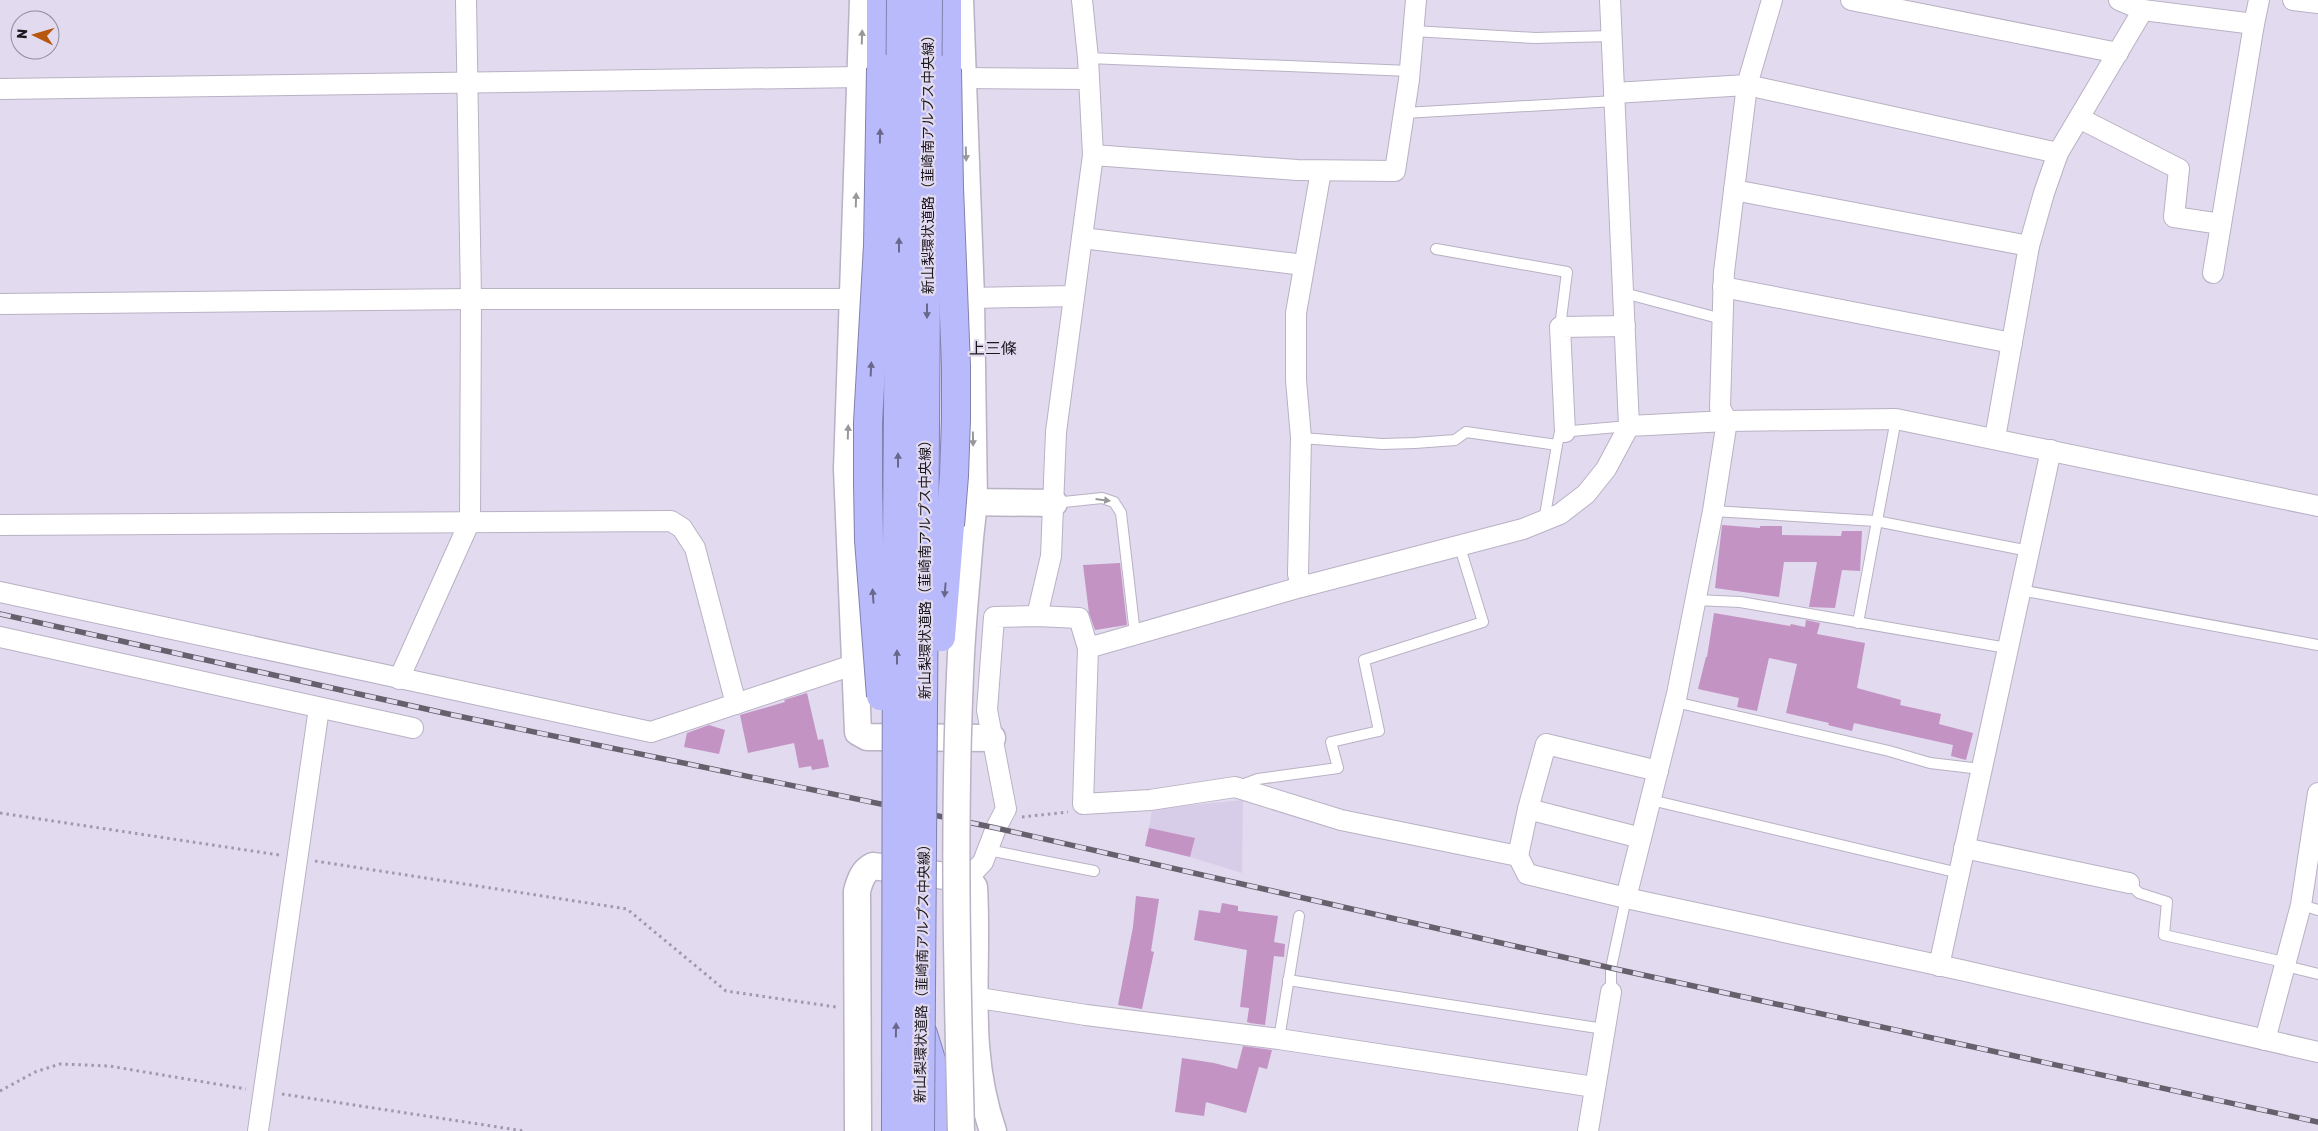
<svg xmlns="http://www.w3.org/2000/svg" width="2318" height="1131" font-family="Rubik,'Noto Sans JP',sans-serif">
	<style>
		.built { fill: #d8cde8 }
		.building { fill: #c393c4 }
		.lines { fill: none; stroke-linecap: round; stroke-linejoin: round }
		.service-casing { stroke: #b9b1c4; stroke-width: 12 }
		.minor-casing { stroke: #b9b1c4; stroke-width: 22 }
		.tertiary-casing { stroke: #b9b1c4; stroke-width: 29 }
		.motorway-casing { stroke: #8181ae; stroke-width: 30 }
		.path { stroke: #9f99a9; stroke-width: 3; stroke-dasharray: 2.5 4; stroke-linecap: butt }
		.service { stroke: #fff; stroke-width: 10 }
		.minor { stroke: #fff; stroke-width: 20 }
		.tertiary { stroke: #fff; stroke-width: 26 }
		.motorway { stroke: #b8bafb; stroke-width: 28 }
		.rail-casing { stroke: #65606c; stroke-width: 5.5 }
		.rail { stroke: #e2daee; stroke-width: 4; stroke-dasharray: 11; stroke-linecap: butt }
		.tertiary-bridge-casing { stroke: #b9b1c4; stroke-width: 29; stroke-linecap: butt }
		.motorway-bridge-casing { stroke: #8181ae; stroke-width: 30; stroke-linecap: butt }
		.tertiary-bridge { stroke: #fff; stroke-width: 26 }
		.motorway-bridge { stroke: #b8bafb; stroke-width: 28 }
		.oneway { fill: #98979a }
		.oneway2 { fill: #69688c }
		.labels { text-anchor: middle; stroke-width: 4.5; stroke-linejoin: round; paint-order: stroke }
		.street-label { font-size: 14px; fill: #1a171e; stroke: #e2daee }
		.quarter-label { font-size: 16px; fill: #1a171e; stroke: #e2daee }
	</style>
	<rect width="100%" height="100%" fill="#e2daee"/>
	<path class="built" d="M1243,800L1242,873L1190,857L1194,838L1149,828L1152,809Z"/>
	<g class="building">
		<path d="M1722,525L1760,528V526H1782V535L1841,536L1842,531H1862L1860,571L1842,570L1835,608L1809,607L1817,562H1784L1779,597L1715,588Z"/>
		<path d="M1120,563L1127,625L1095,630L1089,613L1083,565Z"/>
		<path d="M1714,613L1790,626L1791,624L1805,627L1806,620L1820,623L1817,634L1865,643L1857,688L1901,700L1900,705L1941,714L1939,724L1973,733L1966,760L1951,756L1953,745L1854,723L1852,731L1828,725L1829,723L1786,713L1797,664L1769,658L1757,711L1737,707L1739,698L1698,689L1706,657H1707Z"/>
		<path d="M807,693L818,740L823,739L829,767L812,770L811,766L799,768L794,743L748,753L740,715L785,702L784,700Z"/>
		<path d="M709,725L725,730L719,754L684,747L687,733Z"/>
		<path d="M1149,828L1195,838L1190,857L1145,846Z"/>
		<path d="M1136,896L1159,899L1151,951L1154,952L1142,1009L1118,1005L1133,927Z"/>
		<path d="M1222,903L1238,906V911L1278,916L1274,942L1285,944L1284,957L1274,956L1265,1025L1250,1023L1247,1022L1249,1008L1240,1007L1247,950L1194,940L1199,910L1220,913Z"/>
		<path d="M1243,1046L1272,1050L1267,1069L1259,1067L1246,1113L1206,1102L1204,1116L1175,1112L1182,1058L1214,1063L1237,1069Z"/>
	</g>
	<g class="lines">
		<g class="service-casing">
			<g id="service">
				<path d="M1413,31L1535,38L1612,36"/>
				<path d="M1088,58L1410,71"/>
				<path d="M1404,113L1615,101"/>
				<path d="M1436,249L1567,272L1560,327"/>
				<path d="M1624,293L1722,319"/>
				<path d="M1301,438L1382,444L1415,443L1455,440L1466,432L1557,445L1560,432L1629,426"/>
				<path d="M1054,503L1102,498L1114,502L1121,513L1135,634"/>
				<path d="M1713,511L1876,521L2029,551"/>
				<path d="M1544,521L1557,445"/>
				<path d="M2020,590L2318,645"/>
				<path d="M1696,600L1740,602L2007,648"/>
				<path d="M1858,623L1896,419"/>
				<path d="M1675,702L1889,751L1930,763L1981,769"/>
				<path d="M1239,786L1258,779L1338,768L1331,742L1379,731L1364,660L1483,622L1459,544"/>
				<path d="M1651,800L1959,873"/>
				<path d="M988,850L1094,871"/>
				<path d="M2129,883L2139,893L2167,902L2164,935L2275,960L2286,966L2318,974"/>
				<path d="M2301,905L2318,910"/>
				<path d="M1288,980L1604,1029"/>
				<path d="M1611,992V968L1626,898"/>
				<path d="M1279,1039L1299,916"/>
			</g>
		</g>
		<g class="minor-casing">
			<g id="minor">
				<path d="M1851,0L2118,53"/>
				<path d="M2119,0L2143,10L2254,24L2213,273"/>
				<path d="M2293,0L2318,3"/>
				<path d="M2254,24L2259,0"/>
				<path d="M963,78L1089,79"/>
				<path d="M0,89L861,77"/>
				<path d="M1614,93L1747,85L2058,153"/>
				<path d="M2079,118L2179,169L2174,217L2221,224"/>
				<path d="M1093,155L1297,170L1395,171L1409,80L1416,0"/>
				<path d="M1734,190L2029,246"/>
				<path d="M1082,238L1304,265"/>
				<path d="M1723,287L2012,343"/>
				<path d="M971,298L1074,296"/>
				<path d="M0,304L471,299H853"/>
				<path d="M1629,426L1727,421L1896,419L2318,506"/>
				<path d="M1565,432L1560,327L1625,326"/>
				<path d="M1995,438L2029,246L2044,193L2058,153L2143,10"/>
				<path d="M0,525L671,521L682,528L695,548L736,704"/>
				<path d="M1301,587L1298,574L1301,438L1296,380V313L1321,171"/>
				<path d="M0,592L651,732L853,665"/>
				<path d="M1037,616L1051,556L1056,432L1093,155L1088,58L1082,0"/>
				<path d="M0,637L413,728"/>
				<path d="M1088,648L1083,804L1150,800L1235,787L1341,820L1518,856L1527,874L1626,898L1961,970L2318,1052"/>
				<path d="M399,679L470,521L471,299L466,0"/>
				<path d="M1528,809L1641,838"/>
				<path d="M1964,848L2129,883"/>
				<path d="M1518,856L1528,809L1546,744L1658,771"/>
				<path d="M967,879L983,862L996,828L1006,809L987,710L994,617L1037,616L1079,618L1088,648L1301,587L1523,529L1560,514L1586,494L1606,469L1629,426L1610,0"/>
				<path d="M1626,898L1677,694L1713,511L1727,421L1720,408L1724,272L1747,85L1772,0"/>
				<path d="M1939,966L2051,450"/>
				<path d="M973,997L1086,1015L1279,1039L1594,1087"/>
				<path d="M2265,1040L2301,905L2318,793"/>
				<path d="M258,1131L319,708"/>
				<path d="M1588,1131L1611,992"/>
			</g>
		</g>
		<g class="tertiary-casing">
			<g id="tertiary">
				<path d="M863,0L847,469L858,732L867,737L992,738"/>
				<path d="M960,0L971,298L974,502L970,538"/>
				<path d="M958,502L1054,503"/>
				<path d="M858,1131L857,891C860,880 863,871 873,866L967,879L974,887C979,972 964,1047 993,1131"/>
			</g>
		</g>
		<g class="motorway-casing">
			<g id="motorway">
				<path d="M881,0V68"/>
				<path d="M947,0V69"/>
				<path d="M923,1034L936,1076L939,1131"/>
			</g>
		</g>
		<g class="path">
			<path d="M0,813L279,855"/>
			<path d="M1022,817L1068,812"/>
			<path d="M315,861L627,909L726,991L836,1007"/>
			<path d="M0,1091L35,1072L60,1064L109,1066L246,1089"/>
			<path d="M282,1094L524,1131"/>
		</g>
		<use href="#service" class="service"/>
		<use href="#minor" class="minor"/>
		<use href="#tertiary" class="tertiary"/>
		<use href="#motorway" class="motorway"/>
		<g class="rail-casing">
			<path id="rail" d="M0,614L453,715L996,828L1611,968L2318,1122"/>
		</g>
		<use href="#rail" class="rail"/>
		<g class="tertiary-bridge-casing">
			<path id="tertiary-bridge" d="M961,1131C957,973 953,813 961,654C963,616 967,577 970,538"/>
		</g>
		<g class="motorway-bridge-casing">
			<g id="motorway-bridge">
				<path d="M941,637L954,476L956,419V366L949,187L947,69"/>
				<path d="M881,696L869,540L868,484V422L878,245L881,68"/>
				<path d="M896,1131L897,553L901,0"/>
				<path d="M920,1131L928,0"/>
			</g>
		</g>
		<use href="#tertiary-bridge" class="tertiary-bridge"/>
		<use href="#motorway-bridge" class="motorway-bridge"/>
	</g>
	<defs><path id="oneway-solid" d="M-6-.8H1V-3.2L6.5 0L1 3.2V.8H-6Z" transform="scale(1.25)"/></defs>
	<g class="oneway">
		<use href="#oneway-solid" transform="translate(862 37) rotate(-88)"/>
		<use href="#oneway-solid" transform="translate(966 154) rotate(88)"/>
		<use href="#oneway-solid" transform="translate(856 200) rotate(-88)"/>
		<use href="#oneway-solid" transform="translate(848 432) rotate(-88)"/>
		<use href="#oneway-solid" transform="translate(973 439) rotate(89)"/>
		<use href="#oneway-solid" transform="translate(1103 500) rotate(7)"/>
	</g>
	<g class="oneway2">
		<use href="#oneway-solid" transform="translate(880 136) rotate(-89)"/>
		<use href="#oneway-solid" transform="translate(899 245) rotate(-90)"/>
		<use href="#oneway-solid" transform="translate(927 311) rotate(90)"/>
		<use href="#oneway-solid" transform="translate(871 369) rotate(-87)"/>
		<use href="#oneway-solid" transform="translate(898 460) rotate(-90)"/>
		<use href="#oneway-solid" transform="translate(945 590) rotate(95)"/>
		<use href="#oneway-solid" transform="translate(873 596) rotate(-94)"/>
		<use href="#oneway-solid" transform="translate(897 657) rotate(-90)"/>
		<use href="#oneway-solid" transform="translate(896 1030) rotate(-89)"/>
	</g>
	<g class="labels">
		<g class="street-label">
			<text transform="translate(928 161) rotate(-90)" y="5">新山梨環状道路（韮崎南アルプス中央線）</text>
			<text transform="translate(925 566) rotate(-90)" y="5">新山梨環状道路（韮崎南アルプス中央線）</text>
			<text transform="translate(922 970) rotate(-89)" y="5">新山梨環状道路（韮崎南アルプス中央線）</text>
		</g>
		<g class="quarter-label">
			<text x="993" y="354">上三條</text>
		</g>
	</g>
	<g transform="translate(35 35) rotate(275)"><circle r="24" fill="#e2daee" stroke="#928c9b"/>
	<path d="M0-4L9 19L0 12L-9 19Z" fill="#b6570d"/>
	<text y="-8" font-size="14" font-weight="bold" text-anchor="middle" fill="#1a171e">N</text>
	</g>
</svg>
